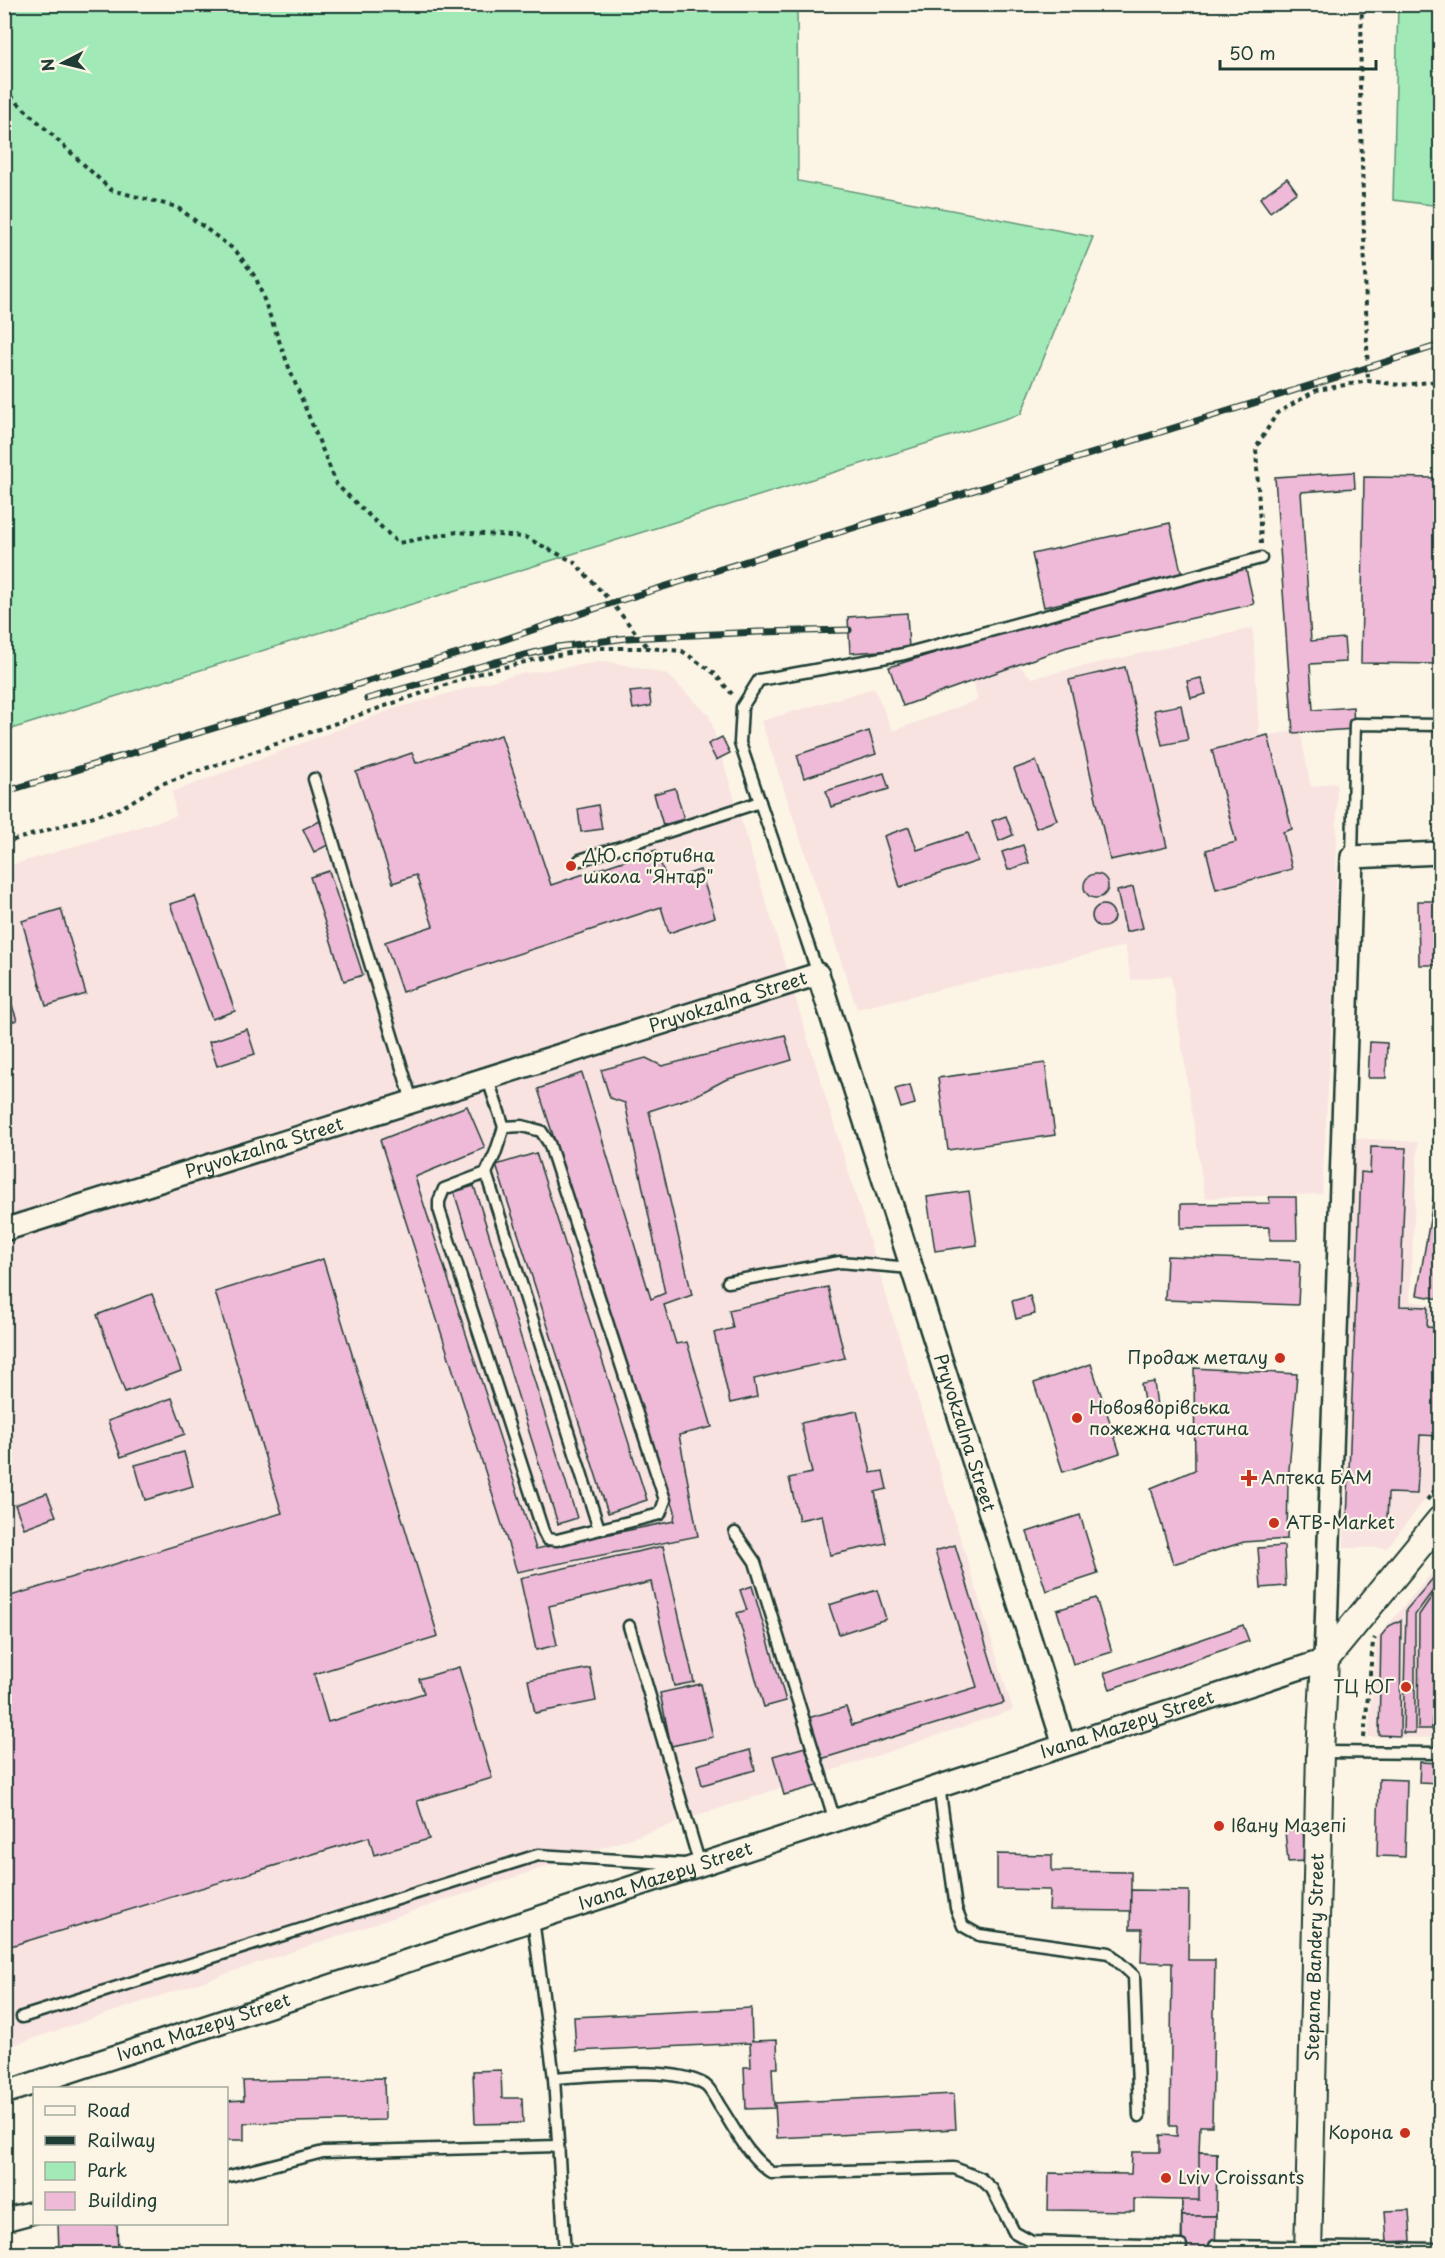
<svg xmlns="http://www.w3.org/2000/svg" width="1445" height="2258" font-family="'Playpen Sans',sans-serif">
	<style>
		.built { fill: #f8e3e1 }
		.green { fill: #a1e9b7; stroke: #609376; stroke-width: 1.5 }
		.building { fill: #eebad7; stroke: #1f3d34; stroke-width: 1.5 }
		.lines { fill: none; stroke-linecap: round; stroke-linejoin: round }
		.service-casing { stroke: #1f3d34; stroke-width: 15 }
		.minor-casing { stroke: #1f3d34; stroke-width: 26 }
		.tertiary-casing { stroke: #1f3d34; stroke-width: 30 }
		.path { stroke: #1f3d34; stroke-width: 4; stroke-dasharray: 4.5 4.5; stroke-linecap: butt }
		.service { stroke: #fcf5e5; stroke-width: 10 }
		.minor { stroke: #fcf5e5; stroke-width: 21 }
		.tertiary { stroke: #fcf5e5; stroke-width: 26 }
		.rail-casing { stroke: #1f3d34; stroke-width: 7 }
		.rail { stroke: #fcf5e5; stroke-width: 4.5; stroke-dasharray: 14; stroke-linecap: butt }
		.poi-dot { fill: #c8321e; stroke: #fcf5e5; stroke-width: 2 }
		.labels { text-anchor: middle; stroke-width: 4.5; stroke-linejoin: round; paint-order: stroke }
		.poi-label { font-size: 18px; fill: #1f3d34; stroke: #fcf5e5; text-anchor: start }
		.street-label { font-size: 18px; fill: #1f3d34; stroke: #fcf5e5 }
	</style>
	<rect width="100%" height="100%" fill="#fcf5e5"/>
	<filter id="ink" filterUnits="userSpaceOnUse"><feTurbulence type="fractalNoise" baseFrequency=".0167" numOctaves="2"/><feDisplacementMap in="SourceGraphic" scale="12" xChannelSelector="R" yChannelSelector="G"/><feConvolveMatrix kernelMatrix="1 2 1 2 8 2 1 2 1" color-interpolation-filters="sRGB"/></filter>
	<g filter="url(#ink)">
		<g class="built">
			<path d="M1253,628L1259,733L1268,735L1300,730L1311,787L1337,782L1336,945L1322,1194L1205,1198L1171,975L1131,980L1125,946L857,1009L761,721L874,688L893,731L977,700L973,677L1017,664L1032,678Z"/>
			<path d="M606,661L667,674L709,715L1013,1710L5,2048V867L176,816L172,792L393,709L513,675Z"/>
			<path d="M1355,1138L1418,1142L1410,1301L1440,1306V1481L1387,1548H1344Z"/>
			<path d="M1440,1563V1738L1368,1737L1377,1638Z"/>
		</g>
		<g class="green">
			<path d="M5,4L797,5L798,181L1093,237L1021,414L5,731Z"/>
			<path d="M1398,5H1440V206L1393,200Z"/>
		</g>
		<g class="building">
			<path d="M1287,178L1297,192L1270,212L1260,198Z"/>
			<path d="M1354,472L1355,488L1301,492L1311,641L1344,638L1346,662L1310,664L1313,710L1353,707L1354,729L1293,733L1275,477Z"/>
			<path d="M1364,477L1440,478V664L1361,663Z"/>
			<path d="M1170,523L1182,576L1044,607L1032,554Z"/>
			<path d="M1245,565L1254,604L1067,647L903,706L889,667L1054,616Z"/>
			<path d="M907,613L909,649L850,653L848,617Z"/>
			<path d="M1125,667L1167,847L1110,860L1069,680Z"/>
			<path d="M1201,678L1206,694L1191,698L1187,681Z"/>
			<path d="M649,690L651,706L633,709L630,692Z"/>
			<path d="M1181,705L1188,740L1162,745L1154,710Z"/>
			<path d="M869,731L876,754L804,778L797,755Z"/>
			<path d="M501,735L551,885L656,850L667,881L700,870L715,917L669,933L661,907L402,992L385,942L433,926L416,875L393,883L356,772L412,753L416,763Z"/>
			<path d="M1268,735L1292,829L1283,832L1292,869L1216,889L1206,850L1236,842L1212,750Z"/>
			<path d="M722,737L730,753L716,760L708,744Z"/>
			<path d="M1036,761L1057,820L1036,828L1014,769Z"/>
			<path d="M884,773L889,789L831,807L826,791Z"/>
			<path d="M675,788L684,819L663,825L654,794Z"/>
			<path d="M598,805L602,829L581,832L578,809Z"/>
			<path d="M1006,816L1013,835L999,841L992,821Z"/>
			<path d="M320,821L332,843L314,852L303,829Z"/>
			<path d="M909,827L917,850L968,833L978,861L900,887L884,836Z"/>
			<path d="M1023,845L1029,863L1008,870L1002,852Z"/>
			<path d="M329,871L363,975L344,981L310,877Z"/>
			<circle cx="1096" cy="886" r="12"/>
			<path d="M1133,887L1143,928L1126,932L1117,891Z"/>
			<path d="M195,896L235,1011L212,1019L170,904Z"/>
			<path d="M1418,901H1440V965H1419Z"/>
			<circle cx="1103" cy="916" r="11"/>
			<path d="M61,909L86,994L46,1006L22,921Z"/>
			<path d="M4,982L17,1020L4,1024Z"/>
			<path d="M247,1029L255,1054L217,1066L209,1042Z"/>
			<path d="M785,1035L792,1060L725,1080L695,1096L649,1111L692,1295L664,1305L676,1344L687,1342L712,1427L679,1435L698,1536L517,1572L380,1140L467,1106L485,1148L415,1177L536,1549L674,1521L675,1511L538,1089L582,1073L651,1299L665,1293L625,1103L610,1098L601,1070L646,1058L662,1066Z"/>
			<path d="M1370,1042L1387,1043L1386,1078H1368Z"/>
			<path d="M1045,1063L1055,1135L948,1150L938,1078Z"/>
			<path d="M910,1085L915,1104L901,1108L895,1089Z"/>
			<path d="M1371,1147L1406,1148L1400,1306L1428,1307L1427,1327L1440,1328V1436L1420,1435L1417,1494L1388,1493L1387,1522L1347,1521L1361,1172L1370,1173Z"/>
			<path d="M536,1153L647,1500L608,1513L496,1165Z"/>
			<path d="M1440,1161V1299L1417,1295Z"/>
			<path d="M474,1186L577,1518L558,1524L454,1192Z"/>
			<path d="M969,1191L977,1245L935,1251L927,1197Z"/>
			<path d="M1269,1197H1296L1297,1240H1270V1227L1181,1228V1204L1270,1203Z"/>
			<path d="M1167,1256L1300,1261L1298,1305L1165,1300Z"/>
			<path d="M323,1259L438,1636L314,1674L328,1722L424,1693L419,1679L459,1667L492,1778L417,1801L429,1839L374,1855L369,1837L4,1948V1598L282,1513L215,1292Z"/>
			<path d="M828,1287L845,1358L754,1379L757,1397L730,1403L714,1333L733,1328L729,1310Z"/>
			<path d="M152,1294L181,1371L125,1392L97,1315Z"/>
			<path d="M1030,1296L1035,1314L1016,1319L1012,1301Z"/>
			<path d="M1091,1364L1120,1453L1063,1472L1034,1383Z"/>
			<path d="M1194,1368L1297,1374L1288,1482L1287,1539L1244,1542L1173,1564L1151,1488L1195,1470Z"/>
			<path d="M1154,1382L1157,1406L1145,1407L1141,1384Z"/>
			<path d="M172,1398L185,1434L121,1457L108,1421Z"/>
			<path d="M857,1411L871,1473L883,1471L887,1489L875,1492L886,1543L830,1555L822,1515L799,1520L789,1478L812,1473L801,1423Z"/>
			<path d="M184,1452L193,1486L145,1500L135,1465Z"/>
			<path d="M47,1493L56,1516L24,1528L15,1505Z"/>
			<path d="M1080,1515L1098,1574L1046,1591L1027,1532Z"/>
			<path d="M955,1545L1004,1703L821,1759L808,1718L846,1707L852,1725L977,1687L935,1551Z"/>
			<path d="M663,1546L694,1682L674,1686L651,1582L549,1606L557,1645L536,1650L520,1578Z"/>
			<path d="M1284,1546L1286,1586L1261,1588L1258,1548Z"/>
			<path d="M1440,1570V1581L1415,1615V1733H1403L1406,1610Z"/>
			<path d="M1440,1584V1607L1436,1612L1435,1719H1432V1729H1418L1419,1615Z"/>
			<path d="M752,1586L786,1701L764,1707L737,1613L747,1610L740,1590Z"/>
			<path d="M877,1590L886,1619L839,1634L829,1605Z"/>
			<path d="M1096,1598L1112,1652L1073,1664L1057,1610Z"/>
			<path d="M1401,1620L1400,1736L1379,1735L1381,1636L1389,1626Z"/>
			<path d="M1243,1625L1249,1641L1110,1689L1104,1673Z"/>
			<path d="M590,1668L596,1701L535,1713L528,1680Z"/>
			<path d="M701,1684L713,1737L671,1746L660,1693Z"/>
			<path d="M809,1746L820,1785L784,1795L773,1756Z"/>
			<path d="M750,1750L755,1770L702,1785L697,1765Z"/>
			<path d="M1420,1762L1440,1763V1784L1419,1783Z"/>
			<path d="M1379,1779L1407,1780L1405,1857L1377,1856Z"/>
			<path d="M1303,1829L1305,1861L1288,1862L1285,1831Z"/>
			<path d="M997,1854L1052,1855V1871L1131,1872V1911L1049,1910L1050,1890L997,1889Z"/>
			<path d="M1131,1890L1189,1891L1188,1960H1215L1212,2126H1200L1199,2152L1217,2153L1215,2254H1181L1182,2200L1134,2199V2211L1048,2210L1049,2173L1131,2174L1132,2152H1160V2135L1177,2136V2126H1170L1172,1963L1141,1962L1142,1929H1130Z"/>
			<path d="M751,2008L752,2041L777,2040L778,2068H772L774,2108L746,2109L744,2067H751L750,2043L576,2051L574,2017Z"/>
			<path d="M501,2070L502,2098H522L523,2123L475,2124L473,2071Z"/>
			<path d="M384,2078L385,2120L244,2123V2140H226V2101L244,2100L243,2081Z"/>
			<path d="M954,2094L956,2129L777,2138L775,2103Z"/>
			<path d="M1199,2152L1217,2153L1216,2216H1182V2200H1199Z"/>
			<path d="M1409,2210L1411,2241L1387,2242L1385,2211Z"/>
			<path d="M1182,2216H1216L1215,2254H1182Z"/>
			<path d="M58,2224H117L118,2250L59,2252Z"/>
		</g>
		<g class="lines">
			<g class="service-casing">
				<g id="service">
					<path d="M314,779L412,1101"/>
					<path d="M1352,857L1355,724L1440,725"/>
					<path d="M580,860L760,802"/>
					<path d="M818,974L740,743L742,707L759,680L904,654L1261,558"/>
					<path d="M487,1077L504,1127"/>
					<path d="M522,1126L541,1131L549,1143L665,1500L660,1514L557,1540L547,1539L543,1531L439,1209V1201L444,1189L486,1173L495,1154L504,1127Z"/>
					<path d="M486,1173L599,1529"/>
					<path d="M728,1282L840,1262L911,1268"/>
					<path d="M735,1533L755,1562L835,1821"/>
					<path d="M1321,1752L1440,1753"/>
					<path d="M939,1786L956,1908L963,1926L979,1935L1109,1953L1134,1976L1139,2116"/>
					<path d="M533,1919L554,2078L565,2254"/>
					<path d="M22,2017L538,1855L700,1865L629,1626"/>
					<path d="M554,2078C594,2076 672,2065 705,2085C712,2090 716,2101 721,2108C736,2131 748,2157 772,2173L954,2168L980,2178L992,2189L1014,2232L1032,2242L1181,2246"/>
					<path d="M226,2177L323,2152L558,2146"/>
					<path d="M1215,2246L1440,2249"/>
				</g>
			</g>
			<g class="minor-casing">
				<g id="minor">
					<path id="s1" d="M4,1230L818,974L1064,1745"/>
					<path id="s2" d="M4,2093L1325,1660L1352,857L1440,853"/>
					<path d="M4,2220L34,2212"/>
				</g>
			</g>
			<g class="tertiary-casing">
				<g id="tertiary">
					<path id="s3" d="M1308,2254L1320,1752L1325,1660L1440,1520"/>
				</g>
			</g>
			<g class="path">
				<path d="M1362,4L1360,88L1368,381"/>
				<path d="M4,90L111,190L177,207L236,251L256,278L291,373L337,485L398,543L457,532L525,537L574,562L612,603L648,648"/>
				<path d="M1261,544L1256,448L1277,413L1317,390L1368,381L1401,385L1440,381"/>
				<path d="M4,843L121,808L161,784L477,674L537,659L595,648H648L682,651L714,673L732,694"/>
				<path d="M1427,1500L1440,1484"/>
				<path d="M1364,1738L1373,1642L1375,1638"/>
			</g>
			<use href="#service" class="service"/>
			<use href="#minor" class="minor"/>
			<use href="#tertiary" class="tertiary"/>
			<g class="rail-casing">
				<g id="rail">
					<path d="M367,699L492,663L558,647L627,638L759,632L849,630"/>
					<path d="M4,792L500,641L612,603L1440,345"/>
				</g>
			</g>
			<use href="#rail" class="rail"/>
		</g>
	</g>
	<g class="poi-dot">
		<circle cx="571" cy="866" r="6"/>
		<circle cx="1280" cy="1358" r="6"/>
		<circle cx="1077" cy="1418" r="6"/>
		<path d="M1246 1469h6v6h6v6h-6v6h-6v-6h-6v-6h6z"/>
		<circle cx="1274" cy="1523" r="6"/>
		<circle cx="1406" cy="1687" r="6"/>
		<circle cx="1219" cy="1826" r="6"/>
		<circle cx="1405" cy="2133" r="6"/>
		<circle cx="1166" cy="2178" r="6"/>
	</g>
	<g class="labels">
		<g class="poi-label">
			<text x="583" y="862">ДЮ спортивна<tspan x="583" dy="21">школа "Янтар"</tspan></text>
			<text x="1268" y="1364" text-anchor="end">Продаж металу</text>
			<text x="1089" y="1414">Новояворівська<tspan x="1089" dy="21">пожежна частина</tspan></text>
			<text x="1261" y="1484">Аптека БАМ</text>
			<text x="1286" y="1529">ATB-Market</text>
			<text x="1394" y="1693" text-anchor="end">ТЦ ЮГ</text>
			<text x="1231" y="1832">Івану Мазепі</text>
			<text x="1393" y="2139" text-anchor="end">Корона</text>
			<text x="1178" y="2184">Lviv Croissants</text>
		</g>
		<g class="street-label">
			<text dy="6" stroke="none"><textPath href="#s1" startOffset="759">Pryvokzalna Street</textPath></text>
			<text dy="6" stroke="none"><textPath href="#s1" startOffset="273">Pryvokzalna Street</textPath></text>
			<text dy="6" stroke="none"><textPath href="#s1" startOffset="1335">Pryvokzalna Street</textPath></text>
			<text dy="6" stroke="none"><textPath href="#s2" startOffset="1182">Ivana Mazepy Street</textPath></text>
			<text dy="6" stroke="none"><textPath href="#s2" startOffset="696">Ivana Mazepy Street</textPath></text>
			<text dy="6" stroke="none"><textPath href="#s3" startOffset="297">Stepana Bandery Street</textPath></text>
			<text dy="6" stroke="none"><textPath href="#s2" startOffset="210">Ivana Mazepy Street</textPath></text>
		</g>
	</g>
	<rect width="1445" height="2258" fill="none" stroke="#fcf5e5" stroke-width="24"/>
	<rect x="12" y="12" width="1421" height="2234" fill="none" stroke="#1f3d34" stroke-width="2" filter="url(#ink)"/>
	<rect x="33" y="2087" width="195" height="138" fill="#fcf5e5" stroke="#a4ab9e" stroke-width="1.5"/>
	<rect x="45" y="2106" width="30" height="9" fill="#fcf5e5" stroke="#a4ab9e" stroke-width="1.5"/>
	<text x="87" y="2117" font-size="18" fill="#1f3d34">Road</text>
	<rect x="45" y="2136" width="30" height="9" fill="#1f3d34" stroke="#a4ab9e" stroke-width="1.5"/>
	<text x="87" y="2147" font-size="18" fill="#1f3d34">Railway</text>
	<rect x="45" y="2162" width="30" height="18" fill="#a1e9b7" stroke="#a4ab9e" stroke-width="1.5"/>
	<text x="87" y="2177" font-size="18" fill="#1f3d34">Park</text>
	<rect x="45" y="2192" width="30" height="18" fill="#eebad7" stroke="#a4ab9e" stroke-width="1.5"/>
	<text x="87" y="2207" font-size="18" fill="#1f3d34">Building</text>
	<g transform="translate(63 63) rotate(263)" stroke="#fcf5e5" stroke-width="4.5" paint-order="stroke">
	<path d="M0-4.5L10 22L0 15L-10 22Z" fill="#1f3d34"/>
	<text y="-9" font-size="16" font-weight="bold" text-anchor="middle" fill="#1f3d34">N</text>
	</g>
	<path d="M1220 60v9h156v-9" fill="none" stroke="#1f3d34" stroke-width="3"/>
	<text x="1229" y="60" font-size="18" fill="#1f3d34" stroke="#fcf5e5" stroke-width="4.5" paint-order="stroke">50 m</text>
</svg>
